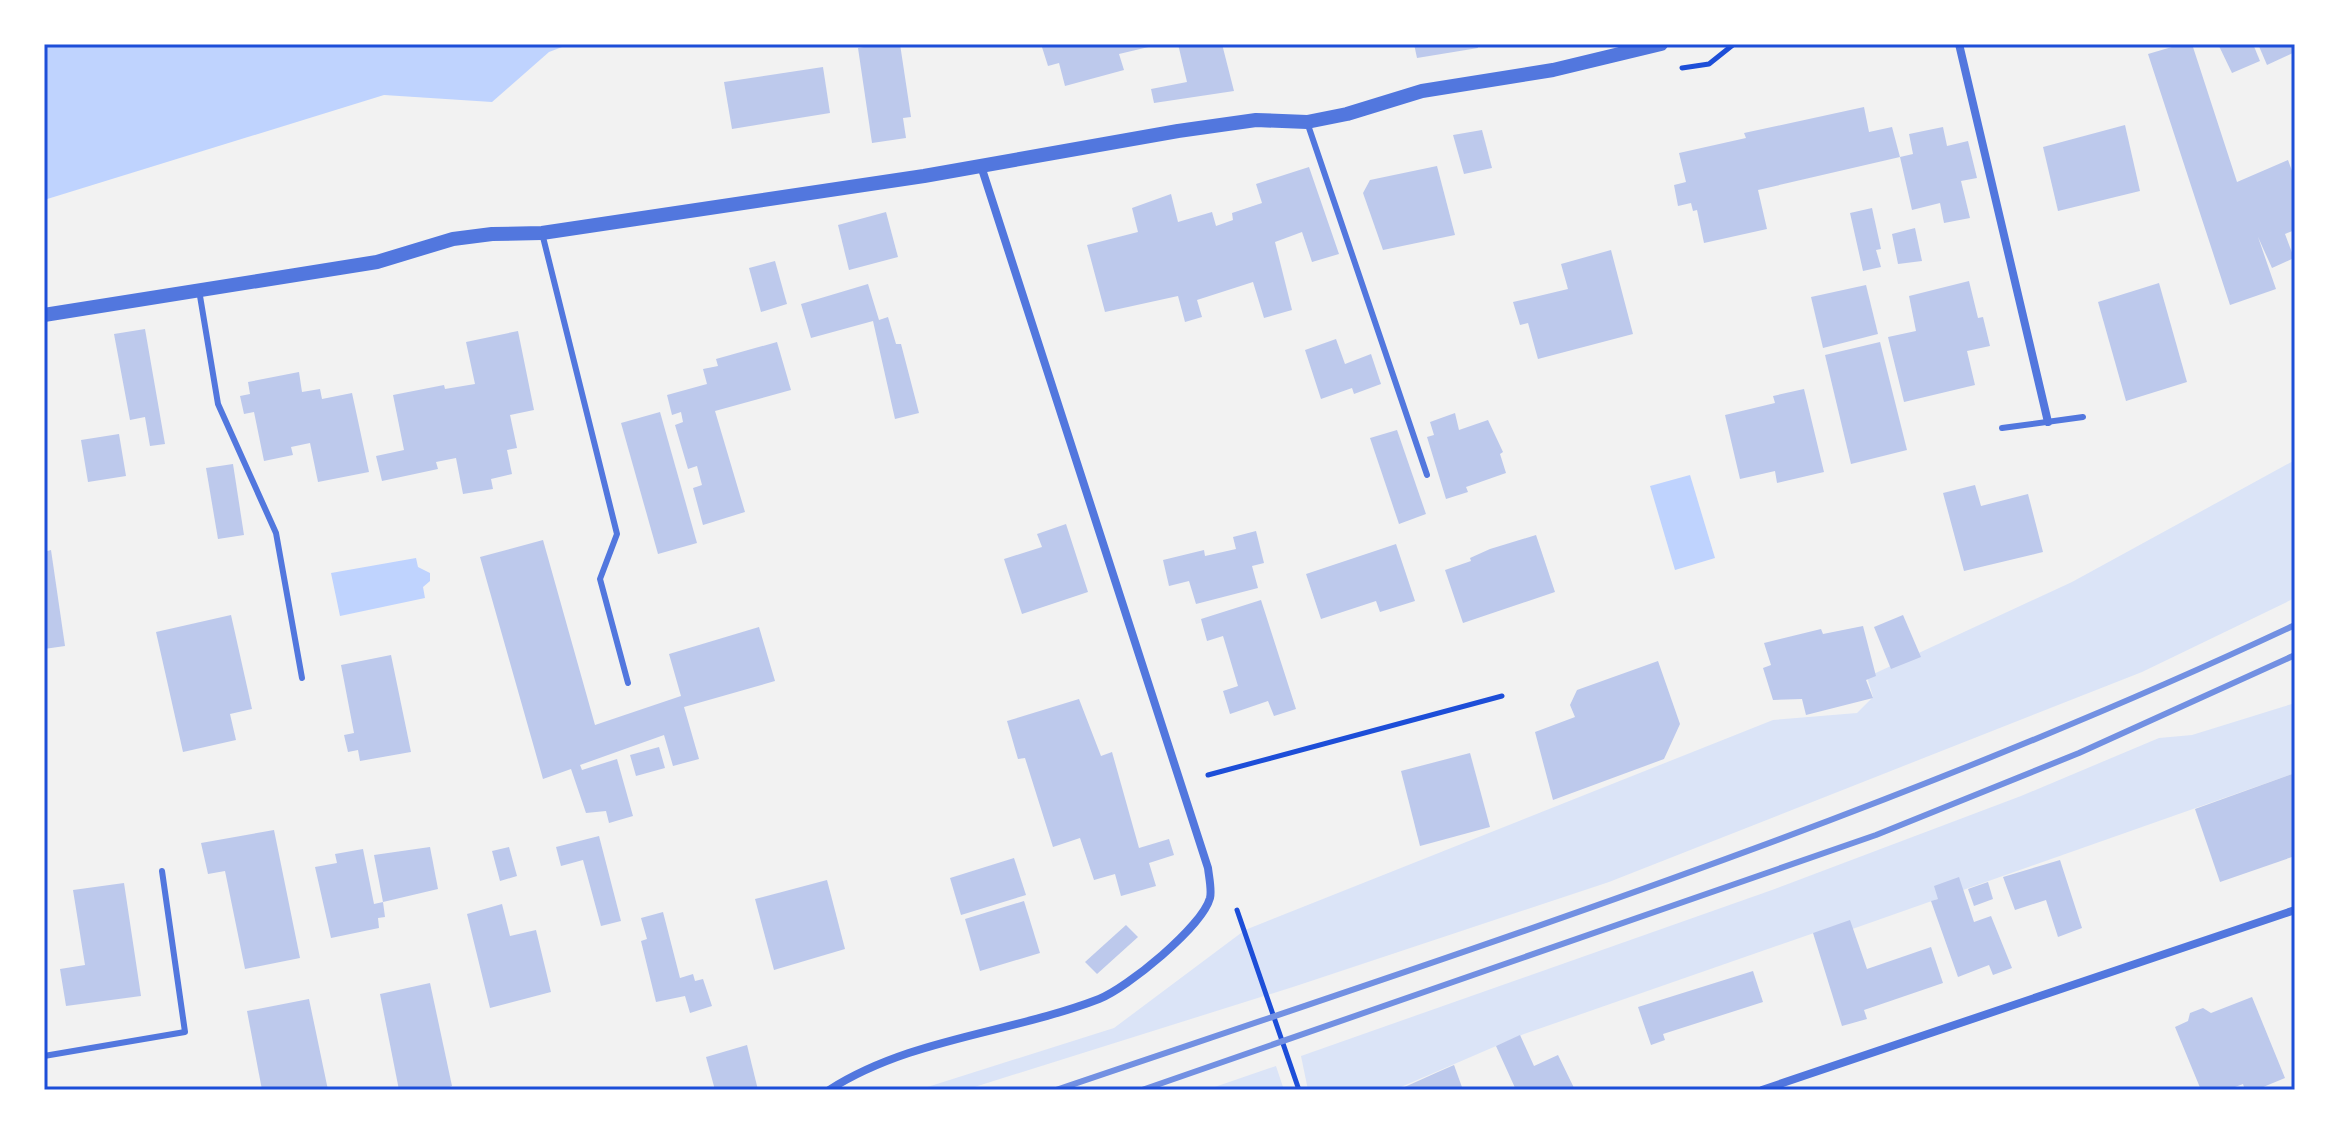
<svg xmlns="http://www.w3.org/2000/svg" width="2339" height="1134" font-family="Helvetica,sans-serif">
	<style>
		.green { fill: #dbe4f7 }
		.water { fill: #bfd3fe }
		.building { fill: #bdc9ec }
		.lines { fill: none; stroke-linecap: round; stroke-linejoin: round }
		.path { stroke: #1d4ed8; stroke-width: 5 }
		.service { stroke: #5277de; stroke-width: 6 }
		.minor { stroke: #5277de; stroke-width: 8 }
		.tertiary { stroke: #5277de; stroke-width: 14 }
		.rail { stroke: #7290e2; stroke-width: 6 }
		.neatline { fill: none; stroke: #1d4ed8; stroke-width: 3 }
	</style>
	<rect width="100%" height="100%" fill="#f2f2f2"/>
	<g class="green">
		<path d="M2295,460V598L2142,672L1609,882L1296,986L965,1090H918L1114,1028L1245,930L1773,720L1857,713L1873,697L1867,677L2072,582Z"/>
		<path d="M2295,703V773L1841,933L1837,925L1524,1034L1394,1090H1308L1301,1056L1772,890L2021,796L2159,738L2192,735Z"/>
		<path d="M1276,1066L1284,1090H1206Z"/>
	</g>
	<g class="water">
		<path d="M44,44H570L549,52L492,102L384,95L44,200Z"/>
		<path d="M1690,475L1715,558L1675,570L1650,486Z"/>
		<path d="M416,558L418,567L430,573V581L423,587L425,598L340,616L331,573Z"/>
	</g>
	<g class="building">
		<path d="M880,44H900L911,117L903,118L906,138L872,143L858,48Z"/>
		<path d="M1041,44H1157V45L1119,54L1124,70L1065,86L1059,63L1048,66Z"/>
		<path d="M1178,44H1222L1234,91L1154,103L1151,89L1187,82Z"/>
		<path d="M1414,44H1477L1478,48L1417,58Z"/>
		<path d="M2182,44H2192L2237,182L2288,160L2295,179V230L2285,234L2294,258L2272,268L2258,237L2276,289L2230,305L2148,54Z"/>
		<path d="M2218,44H2253L2260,61L2232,73Z"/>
		<path d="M2258,44H2295V52L2267,65Z"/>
		<path d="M823,67L830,113L732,129L724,82Z"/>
		<path d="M1864,107L1869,132L1892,127L1900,157L1758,190L1767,229L1704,243L1697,210L1693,211L1691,203L1678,206L1674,185L1686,182L1679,153L1746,138L1744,133Z"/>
		<path d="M2125,125L2140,191L2058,211L2043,147Z"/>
		<path d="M1943,127L1947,146L1968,141L1977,178L1961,181L1970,218L1944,223L1940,203L1912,210L1900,157L1913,154L1909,134Z"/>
		<path d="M1482,130L1492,168L1464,174L1453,135Z"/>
		<path d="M1437,166L1455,235L1383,250L1363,193L1370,180Z"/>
		<path d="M1309,167L1339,254L1312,262L1302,232L1275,242L1292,310L1264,318L1253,282L1197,300L1202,317L1185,322L1178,296L1105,312L1087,245L1138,232L1132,208L1171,194L1178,222L1212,212L1216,226L1233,220L1232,213L1262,203L1256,184Z"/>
		<path d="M1872,208L1881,249L1876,250L1881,267L1863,271L1850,213Z"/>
		<path d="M886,212L898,257L849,270L838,225Z"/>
		<path d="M1915,228L1922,261L1898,264L1892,234Z"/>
		<path d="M1611,250L1633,334L1538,359L1528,323L1520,325L1513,302L1568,289L1561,264Z"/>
		<path d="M775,261L787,304L761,312L749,268Z"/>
		<path d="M1969,281L1978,318L1983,317L1990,346L1967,351L1975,385L1904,402L1888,337L1916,331L1909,296Z"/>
		<path d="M2159,283L2187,382L2126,401L2098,302Z"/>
		<path d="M868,284L879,320L888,317L896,344H901L919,413L895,419L873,321L811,338L801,304Z"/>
		<path d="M1866,285L1878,334L1823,348L1811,297Z"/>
		<path d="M145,329L165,444L150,446L145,417L130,420L114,334Z"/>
		<path d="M518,331L534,410L510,415L517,448L507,450L512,474L491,479L493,489L463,494L456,458L436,462L438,469L382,481L376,456L404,450L393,395L444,385L445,389L475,384L466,342Z"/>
		<path d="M1336,339L1345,364L1371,354L1381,384L1354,394L1352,388L1321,399L1305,350Z"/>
		<path d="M777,342L791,390L715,411L745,512L703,525L693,488L702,485L697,466L688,469L675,425L683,422L681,412L672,415L667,395L707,384L703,369L718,366L716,359Z"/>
		<path d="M1880,342L1907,450L1851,464L1825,355Z"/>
		<path d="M299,372L302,392L320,389L322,399L352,393L369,472L318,482L310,443L291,447L293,455L264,461L254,412L244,414L240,396L250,394L248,382Z"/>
		<path d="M1804,389L1824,472L1777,483L1775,471L1740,479L1725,415L1775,403L1773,396Z"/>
		<path d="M660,412L697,543L658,554L621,423Z"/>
		<path d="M1455,413L1459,430L1488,420L1503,452L1500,454L1506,473L1466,487L1468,492L1446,499L1427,437L1434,435L1430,422Z"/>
		<path d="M1397,430L1426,514L1399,524L1370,438Z"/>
		<path d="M119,434L126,476L88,482L81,440Z"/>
		<path d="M233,464L244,535L218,539L206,468Z"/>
		<path d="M1975,485L1981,506L2028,494L2043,552L1964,571L1943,493Z"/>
		<path d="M1066,524L1088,592L1022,614L1004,559L1042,547L1037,534Z"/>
		<path d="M1256,531L1264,563L1252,566L1258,588L1196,604L1189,581L1169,586L1163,560L1204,550L1205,556L1236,549L1233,537Z"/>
		<path d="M1536,535L1555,592L1463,623L1445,570L1471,561L1470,558L1490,549Z"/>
		<path d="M543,540L595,725L681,696L669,654L759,627L775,681L684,707L699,759L673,766L664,735L580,765L582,770L617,759L633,816L609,823L606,811L586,813L571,769L543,779L480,557Z"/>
		<path d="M1396,544L1415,601L1380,612L1376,601L1321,619L1306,574Z"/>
		<path d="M51,550L65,646L44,649V552Z"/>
		<path d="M1261,600L1296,709L1274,716L1268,701L1230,714L1223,691L1238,686L1223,636L1207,641L1201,619Z"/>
		<path d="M231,615L252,709L230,714L236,740L183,752L156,632Z"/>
		<path d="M1903,615L1921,657L1891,669L1874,627Z"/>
		<path d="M1863,626L1876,676L1866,680L1873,698L1806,715L1802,699L1773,700L1763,668L1771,665L1764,643L1821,629L1823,634Z"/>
		<path d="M391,655L411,752L360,761L358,750L348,752L344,735L354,733L341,665Z"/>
		<path d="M1658,661L1680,724L1664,759L1553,800L1535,732L1575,717L1570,705L1577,690Z"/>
		<path d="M1079,699L1101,756L1112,752L1139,848L1169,839L1174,855L1149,863L1156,886L1121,896L1115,874L1094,880L1080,838L1053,847L1025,758L1018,759L1007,721Z"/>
		<path d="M659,747L665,768L636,776L630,755Z"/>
		<path d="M1470,753L1490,827L1420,846L1401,771Z"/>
		<path d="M2295,773V856L2220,882L2195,809Z"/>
		<path d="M274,830L300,958L245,969L225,871L208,874L201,843Z"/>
		<path d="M599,836L621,921L601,926L583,860L561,866L556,847Z"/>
		<path d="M430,847L438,889L383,902L374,855Z"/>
		<path d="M509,847L517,876L500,881L492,851Z"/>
		<path d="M363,849L374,904L383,902L385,917L378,918L379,928L331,938L315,867L337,863L335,854Z"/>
		<path d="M1014,858L1026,895L961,915L950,878Z"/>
		<path d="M2060,860L2082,928L2058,937L2046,900L2015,910L2003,877Z"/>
		<path d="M1959,877L1974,922L1991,916L2012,968L1993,975L1989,965L1958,977L1931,901L1938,899L1934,886Z"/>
		<path d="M827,880L845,949L774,970L755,899Z"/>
		<path d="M1988,882L1993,899L1974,906L1968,889Z"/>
		<path d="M124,883L141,996L66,1006L60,969L85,965L73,890Z"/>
		<path d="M1024,901L1040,953L980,971L965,919Z"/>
		<path d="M502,904L510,936L536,930L551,992L490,1008L467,914Z"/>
		<path d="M663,912L680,978L693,974L695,981L703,979L712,1006L690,1013L685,996L656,1002L641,941L647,939L641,918Z"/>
		<path d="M1850,920L1867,969L1931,947L1943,983L1864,1010L1867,1019L1842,1026L1813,933Z"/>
		<path d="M1126,925L1138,937L1097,974L1085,962Z"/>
		<path d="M1753,971L1763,1002L1663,1034L1665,1040L1651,1045L1638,1007Z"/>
		<path d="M430,983L452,1086L442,1090H399L380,994Z"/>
		<path d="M2252,997L2285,1078L2256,1090H2245L2243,1084L2227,1090H2201L2175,1027L2188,1021L2190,1013L2203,1008L2211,1013Z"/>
		<path d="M309,999L328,1090H262L247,1011Z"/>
		<path d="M1520,1035L1534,1066L1558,1055L1575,1090H1516L1496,1046Z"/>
		<path d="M747,1045L758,1090H715L706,1057Z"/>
		<path d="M1454,1065L1463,1090H1398L1438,1072Z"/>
	</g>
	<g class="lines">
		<g class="path">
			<path d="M1682,68L1709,64L1734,44"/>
			<path d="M1208,775L1502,696"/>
			<path d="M1237,910L1299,1090"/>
		</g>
		<g class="service">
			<path d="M1307,122L1427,475"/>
			<path d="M542,233L617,534L600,579L628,683"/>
			<path d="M199,290L218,404L276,533L302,678"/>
			<path d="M2002,428L2083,417"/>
			<path d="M44,1056L185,1032L162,871"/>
		</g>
		<g class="minor">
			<path d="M1959,44L2048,422"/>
			<path d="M829,1090C910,1038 1011,1033 1099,999C1127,988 1202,927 1210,898C1212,890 1209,877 1208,868L981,166"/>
			<path d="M1762,1090L2295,910"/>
		</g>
		<path class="tertiary" d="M44,315L377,262L453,239L492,234L542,233L924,176L1178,131L1256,120L1307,122L1347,114L1422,91L1553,70L1661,44"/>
		<g class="rail">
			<path d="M1056,1090C1475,948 1895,813 2295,625"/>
			<path d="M1142,1090L1876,835L2079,753L2295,655"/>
		</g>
	</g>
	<rect width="2339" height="1134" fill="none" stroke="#ffffff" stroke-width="92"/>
	<rect x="46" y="46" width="2247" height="1042" class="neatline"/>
</svg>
